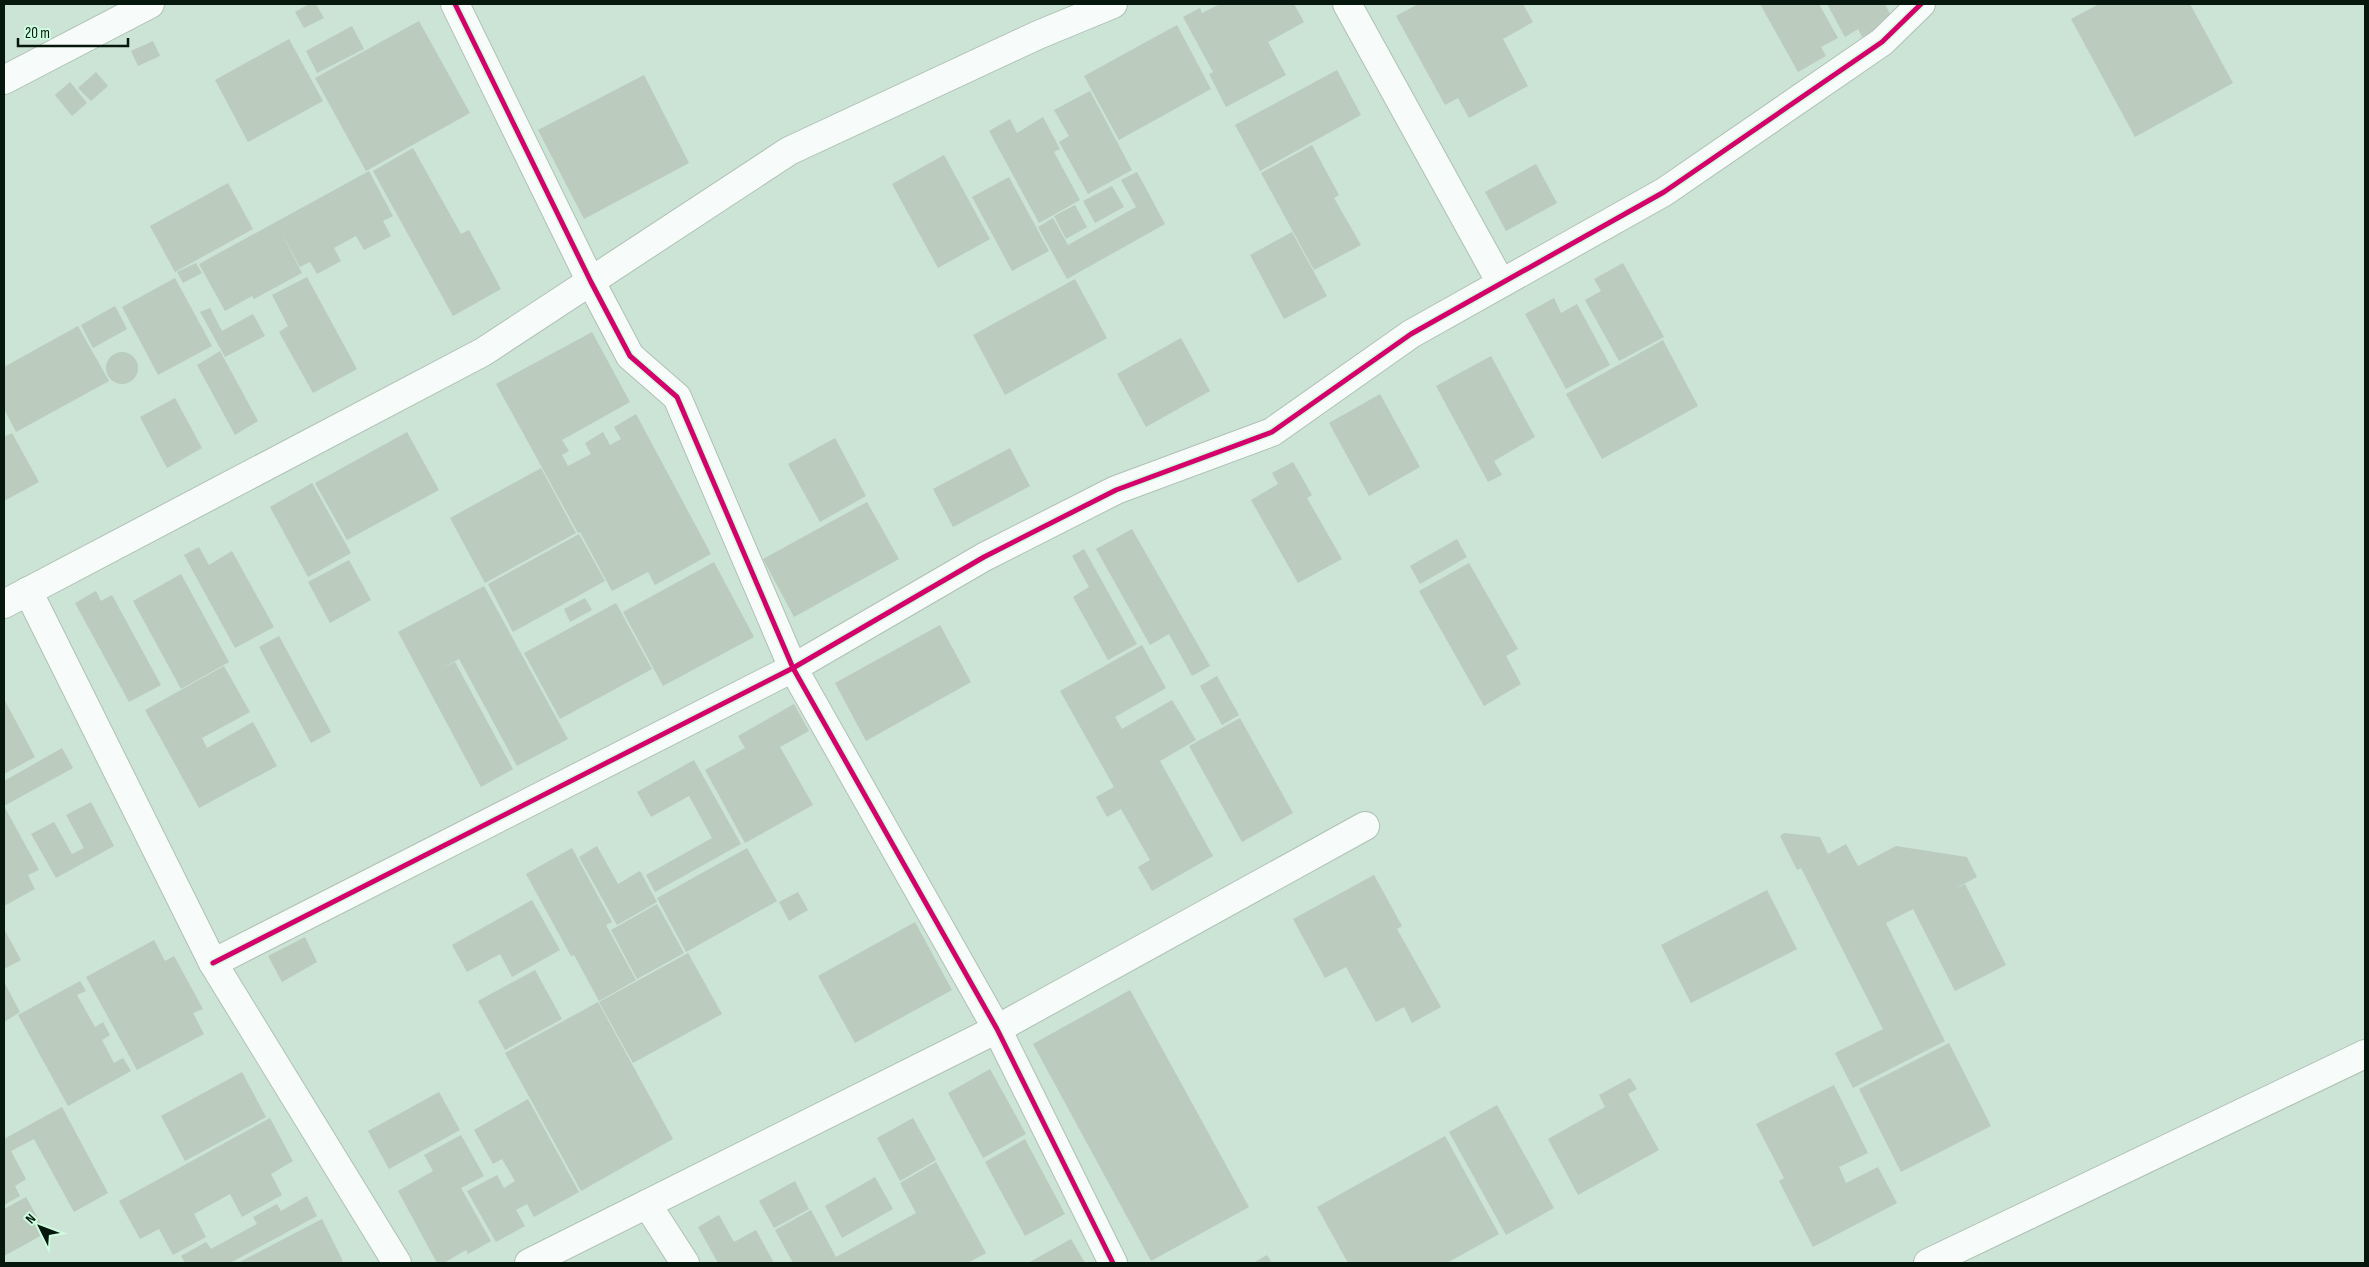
<svg xmlns="http://www.w3.org/2000/svg" width="2369" height="1267" font-family="'Sofia Sans Condensed',sans-serif">
	<style>
		.building { fill: #bbcbbd }
		.lines { fill: none; stroke-linecap: round; stroke-linejoin: round }
		.street-casing { stroke: #aec1b5; stroke-width: 30 }
		.street { stroke: #f7fbf9; stroke-width: 28 }
		.cycleway-casing { stroke: #cefcdf; stroke-width: 8 }
		.cycleway { stroke: #d6006c; stroke-width: 5 }
	</style>
	<rect width="100%" height="100%" fill="#cce4d5"/>
	<g class="building">
		<path d="M309,4H316L324,18L304,28L295,12Z"/>
		<path d="M1220,4H1294L1304,22L1268,42L1286,75L1226,107L1209,74L1213,72L1183,17L1200,8L1202,13Z"/>
		<path d="M1418,4H1523L1533,22L1503,39L1528,86L1469,118L1458,98L1445,105L1396,16Z"/>
		<path d="M1760,4H1819L1838,38L1821,47L1826,56L1798,72Z"/>
		<path d="M1827,4H1885L1893,20L1862,37L1858,29L1845,37Z"/>
		<path d="M2099,4H2190L2233,83L2135,137L2071,19Z"/>
		<path d="M419,21L470,113L366,171L315,78Z"/>
		<path d="M1177,25L1211,89L1119,140L1084,76Z"/>
		<path d="M352,26L364,49L317,73L306,51Z"/>
		<path d="M289,39L323,101L248,142L215,80Z"/>
		<path d="M153,41L160,56L138,66L131,51Z"/>
		<path d="M1337,70L1361,115L1260,171L1235,125Z"/>
		<path d="M96,72L108,86L91,101L78,88Z"/>
		<path d="M644,75L689,163L584,219L538,130Z"/>
		<path d="M70,82L87,103L72,116L55,95Z"/>
		<path d="M1090,91L1132,170L1088,194L1059,142L1069,136L1054,110Z"/>
		<path d="M1043,117L1060,149L1054,152L1080,200L1039,223L989,131L1010,119L1017,133Z"/>
		<path d="M1312,145L1339,195L1334,198L1361,245L1314,270L1261,173Z"/>
		<path d="M413,148L461,234L469,230L501,289L453,316L373,171Z"/>
		<path d="M944,155L990,239L938,268L892,184Z"/>
		<path d="M1536,164L1557,203L1506,231L1485,192Z"/>
		<path d="M369,171L393,216L383,221L391,236L364,250L356,236L334,248L341,261L317,274L310,262L300,267L280,230L302,273L254,299L252,296L225,311L199,264Z"/>
		<path d="M1137,172L1165,224L1067,279L1038,227L1053,218L1068,245L1136,207L1121,180Z"/>
		<path d="M1009,177L1049,251L1012,271L972,197Z"/>
		<path d="M228,183L253,229L175,272L150,226Z"/>
		<path d="M1112,186L1124,207L1095,223L1083,201Z"/>
		<path d="M1075,205L1087,227L1066,239L1054,216Z"/>
		<path d="M1292,232L1327,296L1284,319L1250,255Z"/>
		<path d="M196,263L202,273L183,283L177,272Z"/>
		<path d="M1623,263L1664,337L1619,361L1585,300L1601,291L1594,279Z"/>
		<path d="M307,277L357,369L313,393L279,332L288,326L272,295Z"/>
		<path d="M175,278L212,346L158,375L122,307Z"/>
		<path d="M1075,279L1107,338L1005,395L973,335Z"/>
		<path d="M1554,298L1561,313L1577,304L1610,365L1566,389L1525,314Z"/>
		<path d="M115,306L127,329L93,348L81,325Z"/>
		<path d="M210,308L222,331L253,314L265,336L225,357L200,312Z"/>
		<path d="M78,326L109,381L16,432L4,409V367Z"/>
		<path d="M592,332L630,402L562,440L569,451L562,455L568,466L591,454L585,443L603,432L610,445L621,439L614,427L636,414L711,554L655,585L648,572L612,591L580,532L578,533L496,384Z"/>
		<path d="M1181,338L1210,391L1146,427L1117,374Z"/>
		<path d="M1663,340L1698,406L1602,459L1566,394Z"/>
		<path d="M220,351L258,421L235,435L197,365Z"/>
		<circle cx="122" cy="368" r="16"/>
		<path d="M1491,356L1535,437L1494,461L1502,475L1488,482L1436,386Z"/>
		<path d="M1380,394L1420,467L1369,496L1329,423Z"/>
		<path d="M175,398L202,448L167,468L140,417Z"/>
		<path d="M407,432L439,490L347,540L315,483Z"/>
		<path d="M12,433L39,482L4,501V437Z"/>
		<path d="M835,438L866,496L820,522L788,464Z"/>
		<path d="M1010,448L1030,486L953,527L933,489Z"/>
		<path d="M1293,462L1312,495L1307,498L1342,559L1298,583L1251,500L1278,484L1272,473Z"/>
		<path d="M541,468L576,533L485,583L450,518Z"/>
		<path d="M312,483L351,553L308,577L270,507Z"/>
		<path d="M867,502L899,559L794,617L763,559Z"/>
		<path d="M1132,529L1210,666L1192,676L1169,634L1150,645L1096,549Z"/>
		<path d="M579,534L605,581L513,632L488,584Z"/>
		<path d="M1457,539L1467,557L1420,584L1410,566Z"/>
		<path d="M199,547L209,565L232,551L274,627L235,648L184,555Z"/>
		<path d="M1084,549L1137,644L1108,660L1073,597L1089,587L1072,556Z"/>
		<path d="M349,560L371,600L330,623L308,582Z"/>
		<path d="M714,562L754,637L663,686L623,612Z"/>
		<path d="M1469,563L1518,649L1506,656L1521,684L1484,706L1419,591Z"/>
		<path d="M181,574L229,662L181,689L133,601Z"/>
		<path d="M484,586L568,739L517,766L459,659L439,670L455,662L513,769L481,787L398,632Z"/>
		<path d="M96,591L101,601L112,595L161,685L129,702L75,603Z"/>
		<path d="M585,598L592,610L570,622L564,609Z"/>
		<path d="M616,603L652,669L560,719L524,653Z"/>
		<path d="M940,625L971,682L866,741L835,683Z"/>
		<path d="M279,636L331,732L311,743L259,647Z"/>
		<path d="M1142,645L1166,688L1115,717L1122,729L1172,700L1196,740L1160,761L1213,856L1152,891L1138,867L1150,860L1121,809L1107,817L1096,797L1114,787L1060,691Z"/>
		<path d="M224,666L250,712L202,738L207,748L253,722L277,766L199,808L145,710Z"/>
		<path d="M1217,676L1239,715L1222,725L1200,686Z"/>
		<path d="M4,699L35,757L4,774Z"/>
		<path d="M794,704L809,731L780,747L813,805L745,843L705,770L745,748L738,736Z"/>
		<path d="M1240,718L1293,813L1242,842L1189,746Z"/>
		<path d="M62,748L73,768L4,806L39,870L28,875L35,889L4,906V781Z"/>
		<path d="M694,760L741,844L655,892L646,875L712,838L689,796L651,817L637,792Z"/>
		<path d="M91,802L114,846L56,878L31,834L54,822L72,854L84,848L66,815Z"/>
		<path d="M1784,833L1820,837L1828,854L1846,844L1858,866L1896,846L1967,857L1977,877L1952,890L1965,884L2006,965L1955,991L1913,909L1886,923L1945,1041L1853,1088L1835,1053L1883,1029L1801,868L1797,870L1780,836Z"/>
		<path d="M597,846L618,884L640,871L657,902L617,925L579,857Z"/>
		<path d="M572,848L612,922L606,925L636,980L599,1001L574,955L571,956L526,874Z"/>
		<path d="M747,848L777,901L686,952L657,898Z"/>
		<path d="M1374,875L1402,926L1397,929L1441,1007L1412,1023L1404,1007L1376,1022L1346,967L1325,978L1293,919Z"/>
		<path d="M1767,890L1797,949L1691,1003L1661,945Z"/>
		<path d="M798,892L808,910L789,921L779,902Z"/>
		<path d="M532,900L560,950L512,977L500,954L467,972L452,945Z"/>
		<path d="M657,904L684,953L637,979L611,930Z"/>
		<path d="M915,922L952,990L855,1043L818,976Z"/>
		<path d="M4,929L21,960L4,969Z"/>
		<path d="M305,937L317,962L282,982L268,956Z"/>
		<path d="M154,940L165,961L174,956L203,1009L193,1013L204,1034L137,1070L86,977Z"/>
		<path d="M688,953L722,1014L633,1063L599,1002Z"/>
		<path d="M535,970L562,1019L505,1050L478,1001Z"/>
		<path d="M80,981L86,991L77,995L95,1027L103,1022L110,1035L102,1040L114,1063L123,1058L131,1071L68,1106L18,1015Z"/>
		<path d="M4,982L20,1012L4,1022Z"/>
		<path d="M1130,990L1249,1207L1151,1261L1033,1044Z"/>
		<path d="M598,1002L673,1139L581,1191L505,1053Z"/>
		<path d="M1949,1043L1991,1126L1901,1172L1859,1089Z"/>
		<path d="M990,1069L1026,1134L983,1158L948,1093Z"/>
		<path d="M242,1072L266,1117L185,1161L161,1116Z"/>
		<path d="M1630,1078L1637,1089L1628,1094L1659,1150L1578,1195L1548,1139L1605,1107L1599,1095Z"/>
		<path d="M1834,1085L1868,1153L1839,1167L1846,1183L1878,1167L1897,1203L1813,1247L1779,1181L1784,1178L1756,1124Z"/>
		<path d="M439,1092L460,1130L389,1169L368,1131Z"/>
		<path d="M528,1099L579,1192L534,1217L527,1204L516,1210L525,1226L496,1242L467,1191L497,1175L504,1188L515,1181L502,1159L493,1164L474,1130Z"/>
		<path d="M1497,1105L1554,1208L1506,1235L1449,1132Z"/>
		<path d="M62,1107L108,1193L74,1212L34,1139L11,1151L26,1179L15,1186L20,1196L4,1205V1139Z"/>
		<path d="M270,1118L293,1161L271,1174L282,1195L242,1217L230,1194L194,1214L206,1237L173,1255L159,1229L140,1239L119,1201Z"/>
		<path d="M913,1118L936,1160L900,1181L877,1138Z"/>
		<path d="M461,1135L484,1176L461,1188L491,1241L468,1254L466,1250L444,1263H437L398,1191L433,1171L424,1155Z"/>
		<path d="M1445,1136L1499,1234L1447,1263H1348L1317,1207Z"/>
		<path d="M1025,1139L1065,1214L1025,1236L985,1162Z"/>
		<path d="M936,1162L986,1253L968,1263H793L775,1230L811,1210L836,1257L916,1213L900,1183Z"/>
		<path d="M875,1177L893,1209L842,1238L825,1206Z"/>
		<path d="M795,1181L809,1209L774,1228L759,1201Z"/>
		<path d="M307,1196L317,1216L230,1263H185L181,1256L206,1242L211,1249L257,1224L253,1217L277,1204L281,1211Z"/>
		<path d="M26,1197L46,1233L4,1256V1209Z"/>
		<path d="M719,1215L734,1242L756,1230L774,1263H718L698,1227Z"/>
		<path d="M322,1219L343,1261L339,1263H238Z"/>
		<path d="M1071,1239L1085,1263H1028Z"/>
		<path d="M1267,1255L1272,1263H1253Z"/>
	</g>
	<g class="lines">
		<g class="street-casing">
			<g id="street">
				<path d="M455,4L591,282L630,356L677,397L793,668L997,1029L1113,1263"/>
				<path d="M1347,4L1501,283"/>
				<path d="M4,80L150,4"/>
				<path d="M28,591L213,963L397,1263"/>
				<path d="M4,604L483,352L789,151L1038,35L1113,4"/>
				<path d="M213,963L793,668L984,557L1116,490L1272,432L1411,334L1664,192L1882,42L1921,4"/>
				<path d="M647,1204L685,1263"/>
				<path d="M529,1263L997,1029L1365,826"/>
				<path d="M1928,1263L2365,1054"/>
			</g>
		</g>
		<use href="#street" class="street"/>
		<g class="cycleway-casing">
			<g id="cycleway">
				<path d="M455,4L591,282L630,356L677,397L793,668L997,1029L1113,1263"/>
				<path d="M213,963L793,668L984,557L1116,490L1272,432L1411,334L1664,192L1882,42L1921,4"/>
			</g>
		</g>
		<use href="#cycleway" class="cycleway"/>
	</g>
	<rect width="2369" height="1267" fill="none" stroke="#06170d" stroke-width="10"/>
	<g transform="translate(40 1227) rotate(312)" stroke="#cefcdf" stroke-width="4" paint-order="stroke">
	<path d="M0-4L9 19L0 12L-9 19Z" fill="#06170d"/>
	<text y="-8" font-size="14" font-weight="bold" text-anchor="middle" fill="#06170d">N</text>
	</g>
	<path d="M18 38v8h110v-8" fill="none" stroke="#06170d" stroke-width="2.5"/>
	<text x="25" y="38" font-size="15" fill="#06170d" stroke="#cefcdf" stroke-width="4" paint-order="stroke">20 m</text>
</svg>
